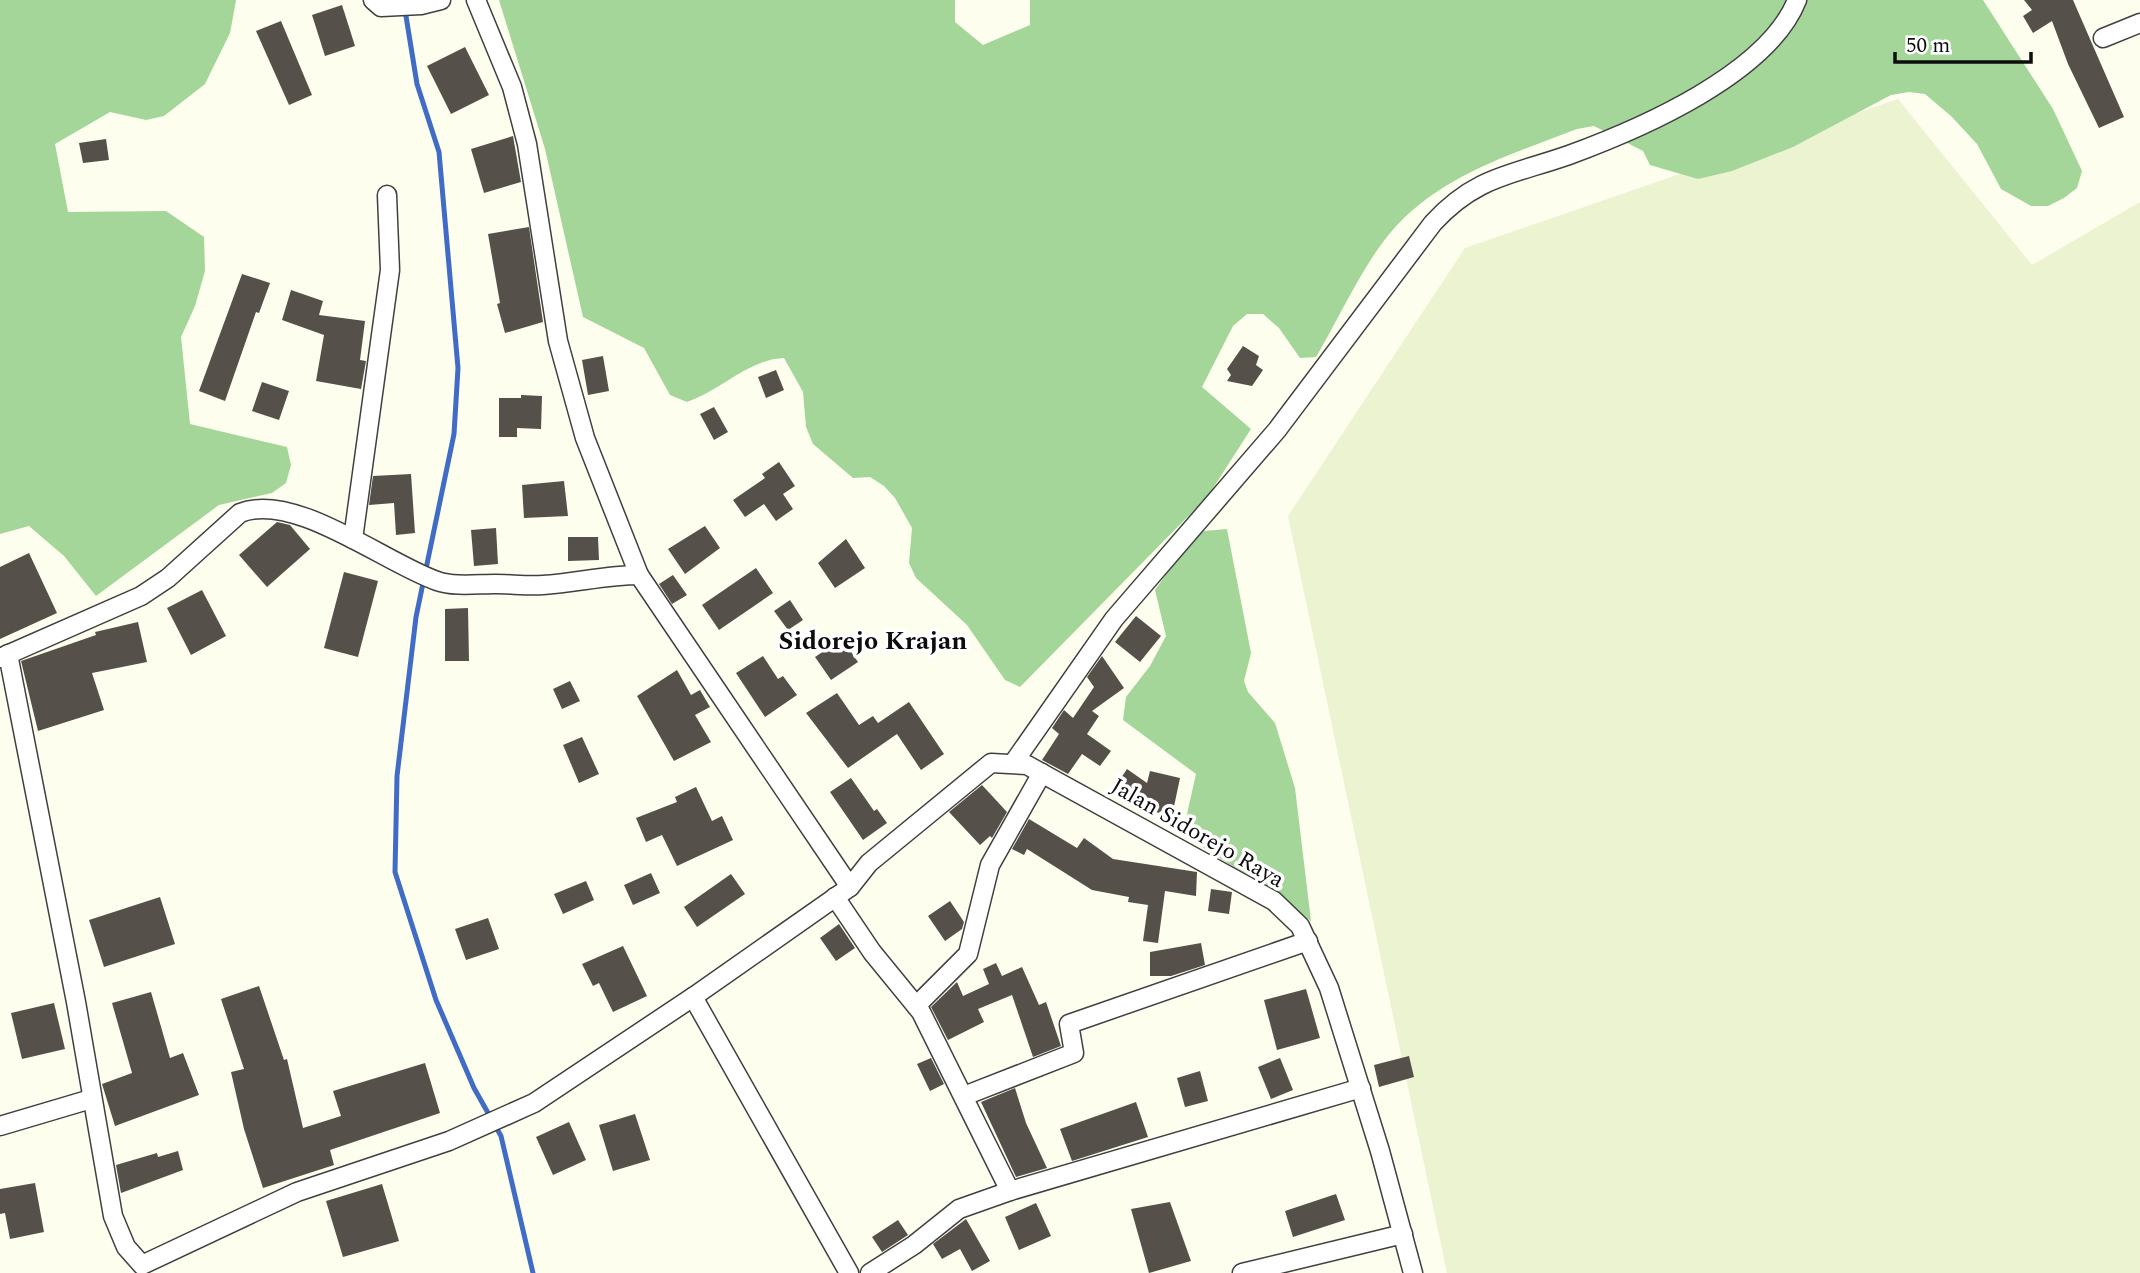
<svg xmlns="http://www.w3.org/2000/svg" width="2140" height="1273" font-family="Spectral,serif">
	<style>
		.farmland { fill: #ecf3d0 }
		.forest { fill: #a4d69a }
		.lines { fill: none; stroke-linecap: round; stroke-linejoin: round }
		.stream { stroke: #416cc6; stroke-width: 5 }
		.building { fill: #55514a }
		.street-casing { stroke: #404040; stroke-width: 21 }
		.street { stroke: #fff; stroke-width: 18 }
		.labels { text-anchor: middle; stroke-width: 7; stroke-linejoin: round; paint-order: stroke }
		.street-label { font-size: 23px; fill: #0d0d0d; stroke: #fff }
		.quarter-label { font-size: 26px; font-weight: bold; fill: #0d0d0d; stroke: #fff }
	</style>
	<rect width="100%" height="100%" fill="#fdfeee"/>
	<path class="farmland" d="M1898,99L2032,265L2140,202V1273H1447L1288,516L1465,248Z"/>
	<g class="forest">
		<path d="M0,0H236L230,33L205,84L164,116L146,120L110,112L55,144L68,212L166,211L204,237L205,271L195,306L181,337L190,424L287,447L291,465L286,483L272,493L219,505L96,596L64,556L29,526L0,534Z"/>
		<path d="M499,0H955V22L983,45L1030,25V0H1983L2053,109L2082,171L2077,188L2064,198L2048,206H2031L2001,189L1977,144L1951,116L1925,94L1909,92L1891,95L1793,147L1732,171L1698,179L1650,165L1643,151L1594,126L1577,129C1510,155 1439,176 1391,232C1364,263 1338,320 1316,357L1300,358L1279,328L1263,314H1247L1233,326L1202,387L1251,429L1208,496L1020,687L1005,680L967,625L916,578L909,563L912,528L895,498L884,486L870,477L853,478L813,444L806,427L803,392L784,358C749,359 720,391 687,402L670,395L644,348L583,317L545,149Z"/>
		<path d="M1227,529L1251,653L1244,681L1248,692L1275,723L1295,788L1311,921L1246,875L1179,832L1187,814L1196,774L1123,720L1126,697L1150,666L1166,636L1155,590L1182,552L1204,531Z"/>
	</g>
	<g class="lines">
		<path class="stream" d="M405,10L417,84L439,152L458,368L454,434L416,617L397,776L395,872L436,1000L474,1088L501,1136L533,1273"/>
	</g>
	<g class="building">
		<path d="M2024,0H2073L2124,117L2099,128L2068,64L2052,21L2033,33L2023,16L2032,10Z"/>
		<path d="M342,5L355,46L325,56L312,15Z"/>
		<path d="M281,21L312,95L289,105L256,31Z"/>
		<path d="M465,47L489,95L451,114L427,66Z"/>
		<path d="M513,136L521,182L484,193L471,149Z"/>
		<path d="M106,139L109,160L83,163L79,143Z"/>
		<path d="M529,227L543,322L505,333L497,304L500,303L488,234Z"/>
		<path d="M242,274L270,283L259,313L256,312L225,401L199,391Z"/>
		<path d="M291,290L323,301L319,315L365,321L360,360L366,361L361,389L316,381L324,335L282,320Z"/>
		<path d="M1243,346L1259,356L1256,365L1263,370L1252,386L1227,381L1231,375L1227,369Z"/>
		<path d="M603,356L609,391L588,395L582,360Z"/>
		<path d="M776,370L784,390L766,398L758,377Z"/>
		<path d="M262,382L289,391L279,420L252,411Z"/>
		<path d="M521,395L542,396L541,429L517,428V437H499V398H521Z"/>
		<path d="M714,407L728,432L714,440L700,414Z"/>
		<path d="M779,462L795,486L783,494L793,509L776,521L764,504L745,517L733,500L765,478L762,474Z"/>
		<path d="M411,474L415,533L396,535L394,503L369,505L373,476Z"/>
		<path d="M564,481L568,516L524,518L522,485Z"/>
		<path d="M277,522L290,525L310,549L267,587L239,555Z"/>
		<path d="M705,526L720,548L685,574L668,549Z"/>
		<path d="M496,528L498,564L474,566L471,530Z"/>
		<path d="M568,537H598L599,560L568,561Z"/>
		<path d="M846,539L865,568L835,588L818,563Z"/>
		<path d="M29,553L57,613L0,639V567Z"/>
		<path d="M756,568L773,593L719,630L702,605Z"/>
		<path d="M344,572L378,581L358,657L324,648Z"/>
		<path d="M673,575L687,595L672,604L659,584Z"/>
		<path d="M202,590L226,636L191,655L167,608Z"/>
		<path d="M790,600L803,620L788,630L774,611Z"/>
		<path d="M468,608L469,661H445V609Z"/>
		<path d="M1136,616L1161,636L1140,662L1115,642Z"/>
		<path d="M138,622L147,662L92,673L104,710L38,731L21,661L96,635L95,632Z"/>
		<path d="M842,639L858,662L831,680L815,657Z"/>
		<path d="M763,656L778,679L783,676L797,695L765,717L736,673Z"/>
		<path d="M1102,656L1124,688L1092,711L1099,716L1087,734L1111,751L1100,766L1082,754L1068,774L1042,760L1059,734L1052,728L1064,710L1073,718L1094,687L1087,677Z"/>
		<path d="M677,670L691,695L700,690L710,707L695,715L711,742L674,761L637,696Z"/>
		<path d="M570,681L580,701L562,709L553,689Z"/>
		<path d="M837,693L859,725L873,716L878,723L909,702L944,754L921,770L897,734L848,768L806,713Z"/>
		<path d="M582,737L599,774L579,783L563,745Z"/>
		<path d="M1127,769L1147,783L1150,771L1180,778L1172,816L1131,806L1111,793Z"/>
		<path d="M851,778L874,811L877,809L887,823L863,840L830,792Z"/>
		<path d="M982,785L1007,812L992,838L990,836L980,845L949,812Z"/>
		<path d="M696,787L712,821L722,816L733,840L677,866L662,835L646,842L636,818L677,802L675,797Z"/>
		<path d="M1029,819L1077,848L1084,838L1113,859L1197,872L1196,896L1165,891L1158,943L1143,941L1148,905L1128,902L1129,897L1092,890L1027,849L1024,855L1012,849Z"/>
		<path d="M651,873L660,893L633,905L624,885Z"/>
		<path d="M731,874L745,894L697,927L684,907Z"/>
		<path d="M586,881L594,900L563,914L554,894Z"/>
		<path d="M1211,889L1232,892L1229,914L1208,911Z"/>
		<path d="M160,897L175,944L104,967L89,920Z"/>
		<path d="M950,901L964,922L962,929L945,941L928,916Z"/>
		<path d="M488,918L499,949L466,960L455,929Z"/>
		<path d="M839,924L855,948L836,961L820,938Z"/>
		<path d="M1201,943L1205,965L1171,976H1150V952Z"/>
		<path d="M623,946L647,996L613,1012L599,983L593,986L582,964Z"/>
		<path d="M996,963L1002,976L1022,967L1039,1005L1046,1002L1061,1046L1033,1057L1012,995L978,1009L984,1022L948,1040L931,1007L957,982L963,996L989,984L983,969Z"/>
		<path d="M259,986L284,1060L287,1059L303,1128L341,1116L333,1091L425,1063L440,1113L330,1150L334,1165L263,1188L244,1129L231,1072L244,1069L221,999Z"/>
		<path d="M1306,989L1320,1038L1277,1050L1264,1000Z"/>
		<path d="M151,992L170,1058L183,1053L199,1095L115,1126L102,1084L132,1073L112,1003Z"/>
		<path d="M54,1003L65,1049L22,1059L11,1013Z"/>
		<path d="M1409,1056L1414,1077L1379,1087L1374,1065Z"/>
		<path d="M931,1058L944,1084L930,1091L917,1064Z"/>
		<path d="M1280,1058L1293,1090L1271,1099L1258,1067Z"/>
		<path d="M1200,1071L1208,1101L1185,1107L1177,1078Z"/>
		<path d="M1015,1088L1026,1123L1047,1168L1016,1177L981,1102Z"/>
		<path d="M1136,1102L1148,1137L1072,1161L1060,1129Z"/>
		<path d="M635,1114L650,1160L613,1171L599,1125Z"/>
		<path d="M569,1122L586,1160L553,1175L536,1137Z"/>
		<path d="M178,1151L183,1170L121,1193L116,1165L157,1153L158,1157Z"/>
		<path d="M35,1183L44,1232L10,1239L5,1213L0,1214V1189Z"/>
		<path d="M382,1184L399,1241L343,1257L326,1201Z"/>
		<path d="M1336,1194L1345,1220L1293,1237L1285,1211Z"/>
		<path d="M1170,1202L1191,1261L1149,1273L1131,1209Z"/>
		<path d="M1036,1203L1051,1236L1019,1250L1005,1217Z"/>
		<path d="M966,1219L990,1261L972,1271L960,1249L942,1259L933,1244Z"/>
		<path d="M898,1220L908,1235L882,1252L872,1237Z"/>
	</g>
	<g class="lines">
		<g class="street-casing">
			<g id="street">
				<path d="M373,0L381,7L421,5L441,0"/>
				<path d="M476,0L512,87L527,144L558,341L585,438L639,575"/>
				<path d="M2103,38L2140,23"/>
				<path d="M353,539L390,270L387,195"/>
				<path d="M8,654L76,1002L113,1216L126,1247L142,1265L297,1192L449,1141L534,1103L693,997L850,887"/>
				<path d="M0,658L141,596L168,578L240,513C294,491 385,563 437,581C454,587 477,584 495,584C511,584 527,586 543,585C576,583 606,575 639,575L850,887L869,863L991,763L1027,765L1274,901L1300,926L1329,988L1380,1151L1413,1273"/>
				<path d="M1014,762L1114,619L1277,430L1433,223C1476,176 1512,175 1569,155C1640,129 1768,74 1797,0"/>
				<path d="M835,897L872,952L921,1012L1010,1191L1361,1088"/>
				<path d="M693,997L849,1273"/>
				<path d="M916,1006L968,954L990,865L1042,773"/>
				<path d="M964,1096L1074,1053L1069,1024L1308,941"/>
				<path d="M0,1126L91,1099"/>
				<path d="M870,1273L914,1245L959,1209L1010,1191"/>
				<path d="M1242,1273L1403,1234"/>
			</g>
		</g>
		<use href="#street" class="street"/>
	</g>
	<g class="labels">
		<g class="street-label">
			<text transform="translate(1198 832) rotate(30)" y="8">Jalan Sidorejo Raya</text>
		</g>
		<g class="quarter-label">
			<text x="873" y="649">Sidorejo Krajan</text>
		</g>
	</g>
	<path d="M1895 52v10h136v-10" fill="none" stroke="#0d0d0d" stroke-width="3.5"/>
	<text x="1906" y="52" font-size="21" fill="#0d0d0d" stroke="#ffffff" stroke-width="5" paint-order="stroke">50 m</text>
</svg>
